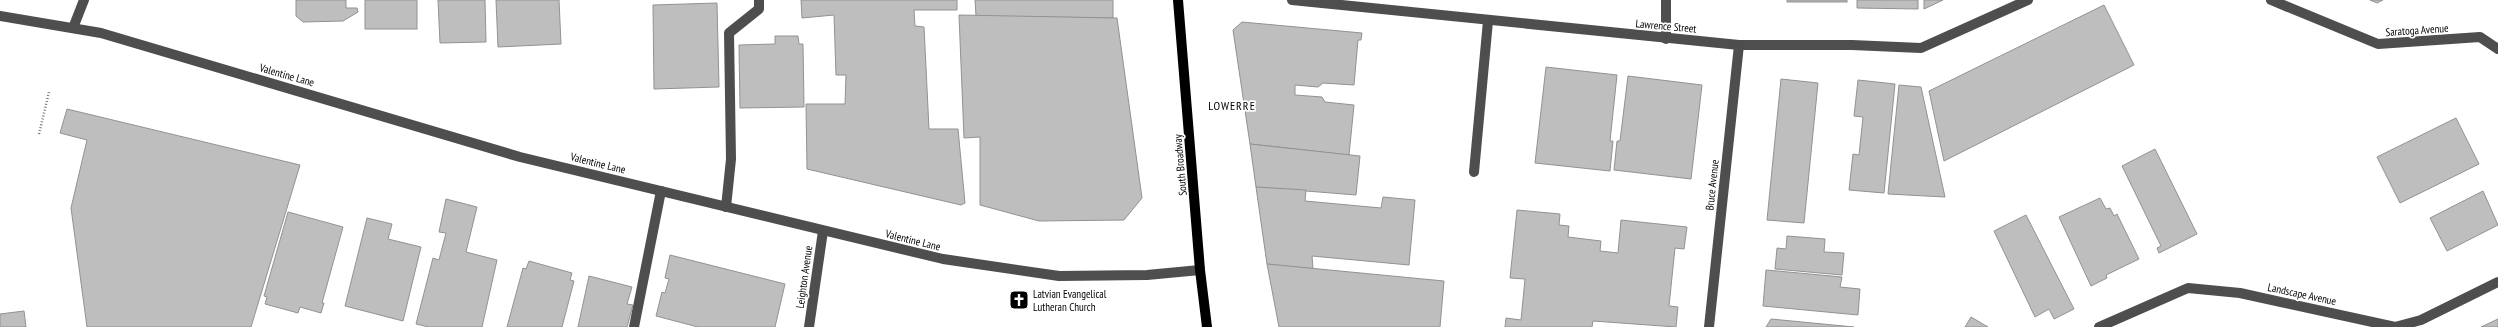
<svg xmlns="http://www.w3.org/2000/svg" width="2498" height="327" font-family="'PT Sans Narrow',sans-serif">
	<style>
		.building { fill: #bebebe; stroke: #929292 }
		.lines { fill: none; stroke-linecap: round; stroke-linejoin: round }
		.path { stroke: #707070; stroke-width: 2.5; stroke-dasharray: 1 2; stroke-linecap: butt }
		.minor { stroke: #4e4e4e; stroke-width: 10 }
		.major { stroke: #000; stroke-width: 10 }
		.labels { text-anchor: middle; stroke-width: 3.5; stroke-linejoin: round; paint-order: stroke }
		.street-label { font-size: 11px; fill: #000; stroke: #fff }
		.poi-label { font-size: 11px; fill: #000; stroke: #fff; text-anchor: start }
		.neighbourhood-label { font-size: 12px; letter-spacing: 1px; fill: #000; stroke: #fff }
	</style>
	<rect width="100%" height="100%" fill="#fff"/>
	<g class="building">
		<path d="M296,0H346V8H357L358,12L343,21L303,22L296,16Z"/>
		<rect x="365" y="0" width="52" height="29"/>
		<path d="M438,0H485L486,42L440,43Z"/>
		<path d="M496,0H559L561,44L498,47Z"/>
		<path d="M801,0H957V10H914L915,26L924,27L929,129H958L965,203L961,205L807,169L806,104H845L846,75H836L834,15L802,18Z"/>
		<path d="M975,0H1113V18L976,16Z"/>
		<rect x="1787" y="0" width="60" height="2"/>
		<path d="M1857,0H1918V9L1857,8Z"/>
		<path d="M1924,0H1943L1924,9Z"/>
		<path d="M2370,0H2383L2377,3Z"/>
		<path d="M717,3L719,87L654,89L653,5Z"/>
		<path d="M2104,5L2134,65L1944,161L1929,91Z"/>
		<path d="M959,15L1117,18L1142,198L1124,220L1039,221L980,205V137L964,138Z"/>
		<path d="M1242,22L1362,33L1361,40H1358L1354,85L1323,83L1318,87L1295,85V95L1322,97L1325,102L1354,105L1349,155L1250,144L1233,30Z"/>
		<path d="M775,36H798L799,44H803L804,107L740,108L739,45L775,44Z"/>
		<path d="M1546,67L1617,75L1610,141H1613L1610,171L1535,163Z"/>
		<path d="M1628,76L1702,85L1691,179L1614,170L1617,141H1620Z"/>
		<path d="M1781,79L1818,83L1804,223L1767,220Z"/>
		<path d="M1858,80L1895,84L1884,193L1849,190L1853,154L1859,155L1863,117L1854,116Z"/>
		<path d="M1899,85L1921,87L1945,197L1888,194Z"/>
		<path d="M67,109L300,165L251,327H87L71,208L87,140L60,133Z"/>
		<path d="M2456,118L2479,164L2400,203L2377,157Z"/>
		<path d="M1250,144L1360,156L1356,195L1256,187Z"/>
		<path d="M2155,149L2197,234L2159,253L2157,248L2161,246L2122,166Z"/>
		<path d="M1256,187L1306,190L1305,201L1381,208L1383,197L1415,200L1409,265L1312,256L1313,269L1267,264Z"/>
		<path d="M2483,191L2498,225L2447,251L2430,218Z"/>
		<path d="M2100,198L2106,209L2110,208L2114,216L2117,214L2139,259L2106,275L2107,278L2091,286L2059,217Z"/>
		<path d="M446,199L477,207L466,252L497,260L482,327H429L416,324L433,258L439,260L446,233L439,232Z"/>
		<path d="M1517,210L1560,214L1559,225L1569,226L1568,237L1601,241L1600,251L1618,253L1621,220L1687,227L1684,249L1675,248L1669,306L1678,307L1676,327L1593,321L1592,327H1505L1506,318L1521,320L1525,279L1510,278Z"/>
		<path d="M288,212L343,227L322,303H324L321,313L300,307L298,313L265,304L267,297L264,296Z"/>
		<path d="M2026,215L2074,309L2054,319L2049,309L2035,317L1994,231Z"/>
		<path d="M367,218L392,224L388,239L421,247L403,321L345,306Z"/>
		<path d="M1787,236L1825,239L1824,252L1844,253L1842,275L1775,269L1777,248L1786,249Z"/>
		<path d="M670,255L785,284L775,327H698L656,316L662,292L665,293L669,279L665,278Z"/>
		<path d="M529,261L572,273L570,280L574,281L562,327H507L523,268L526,269Z"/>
		<path d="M1267,264L1444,281L1440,327H1279Z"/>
		<path d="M1766,270L1842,277L1840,287L1860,289L1858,315L1763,306Z"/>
		<path d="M589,276L632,287L627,304L633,305L627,327H578Z"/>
		<path d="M24,311L26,327H0V314Z"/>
		<path d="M1971,317L1988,327H1965Z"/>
		<path d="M1771,319L1854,327H1766Z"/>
		<path d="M2498,319V327H2481Z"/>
	</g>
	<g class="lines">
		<path class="path" d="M39,134L49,92"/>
		<g class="minor">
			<path d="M1292,0L1739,45H1852L1921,48L2028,0"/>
			<path d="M2271,0L2378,44L2480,37L2498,49"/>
			<path d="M0,16L101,33L520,157L943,259L1059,276L1147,275L1200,270"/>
			<path d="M73,28L84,0"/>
			<path d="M1666,39V0"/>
			<path d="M1474,172L1488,21"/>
			<path d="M726,207L731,159L729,33L759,9V0"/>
			<path d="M634,327L661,191"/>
			<path d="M809,327L823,231"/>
			<path d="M1709,327L1739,45"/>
			<path d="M2099,327L2188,288L2240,293L2395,327L2421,320L2498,282"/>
		</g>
		<path class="major" d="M1178,0L1200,270L1207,327"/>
	</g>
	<defs>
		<g id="church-square" transform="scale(1)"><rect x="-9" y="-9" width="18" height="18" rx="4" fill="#000" stroke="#fff"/><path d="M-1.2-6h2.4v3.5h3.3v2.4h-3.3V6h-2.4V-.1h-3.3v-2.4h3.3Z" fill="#fff"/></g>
	</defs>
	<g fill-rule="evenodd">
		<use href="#church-square" x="1019" y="300"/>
	</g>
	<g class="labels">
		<g class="street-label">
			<text transform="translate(1666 26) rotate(5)" y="4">Lawrence Street</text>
			<text transform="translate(2417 30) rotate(-4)" y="4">Saratoga Avenue</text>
			<text transform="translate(287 75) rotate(16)" y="4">Valentine Lane</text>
			<text transform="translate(598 163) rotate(14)" y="4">Valentine Lane</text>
			<text transform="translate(1180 165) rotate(-95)" y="4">South Broadway</text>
			<text transform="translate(1712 185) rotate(-84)" y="4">Bruce Avenue</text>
			<text transform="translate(913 240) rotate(14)" y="4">Valentine Lane</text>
			<text transform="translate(804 277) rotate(-82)" y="4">Leighton Avenue</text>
			<text transform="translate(2302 294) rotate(12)" y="4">Landscape Avenue</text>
		</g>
		<g class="poi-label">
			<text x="1033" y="298">Latvian Evangelical<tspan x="1033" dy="13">Lutheran Church</tspan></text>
		</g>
		<g class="neighbourhood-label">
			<text x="1232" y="110">LOWERRE</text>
		</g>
	</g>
</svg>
